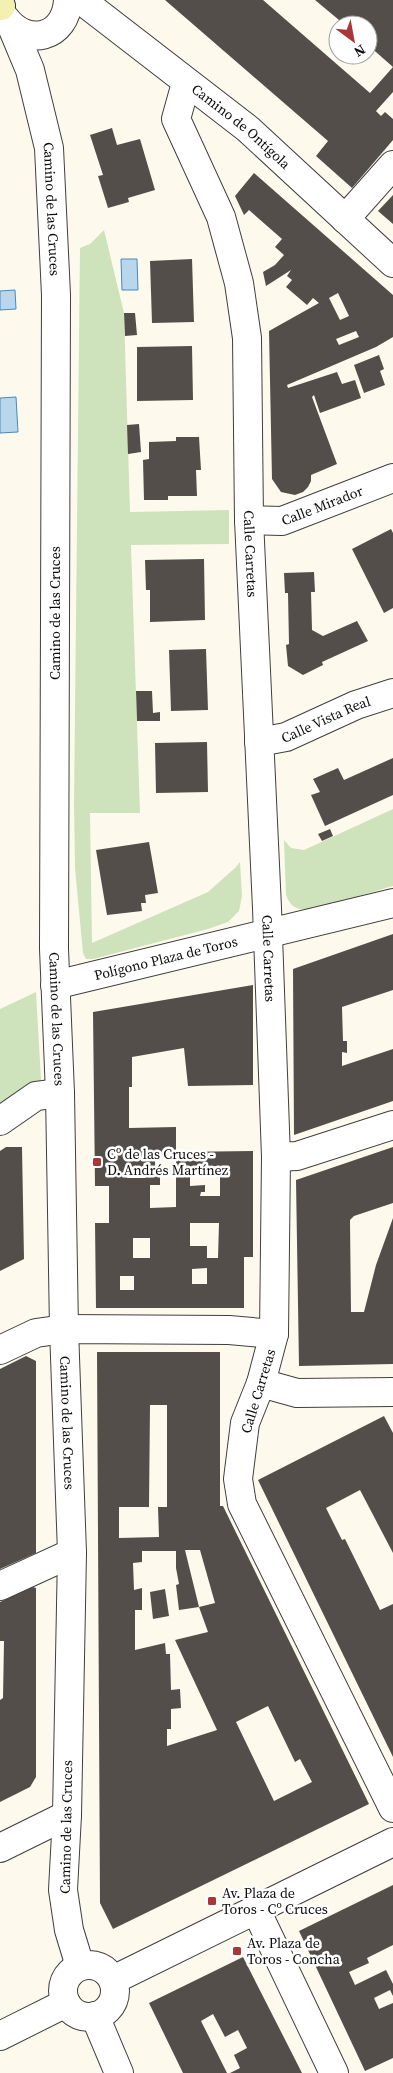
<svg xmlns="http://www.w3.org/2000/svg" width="393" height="2073" font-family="'Source Serif 4',serif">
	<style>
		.green { fill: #cee2bb }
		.water { fill: #b8d7ed; stroke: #4988bb }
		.building { fill: #534e4a; fill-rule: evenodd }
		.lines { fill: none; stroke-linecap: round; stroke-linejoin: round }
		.street-casing { stroke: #3f3f3f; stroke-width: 30 }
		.secondary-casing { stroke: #2e2e2e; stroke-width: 30 }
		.street { stroke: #fff; stroke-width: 28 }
		.secondary { stroke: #f4f0b1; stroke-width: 28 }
		.poi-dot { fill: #a93737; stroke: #fff; stroke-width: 2 }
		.labels { text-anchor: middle; stroke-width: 5; stroke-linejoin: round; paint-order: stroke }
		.street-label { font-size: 14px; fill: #0c0c0c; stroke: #fff }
		.poi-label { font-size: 14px; fill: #0c0c0c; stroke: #fff; text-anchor: start }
	</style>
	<rect width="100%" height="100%" fill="#fdfaed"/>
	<g class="green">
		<path d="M104,230L124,313L130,512L229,510V544L131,545L140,813H90L92,943L208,892L235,868L240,862L242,896L239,911L228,922L208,929L93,959H86L83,953L75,868L74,804L80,248L90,244Z"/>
		<path d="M393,809V886C377,890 310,913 299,909C291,906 289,902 286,895L284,840L291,848L304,850Z"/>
		<path d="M36,992L41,1080L0,1109V1009Z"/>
	</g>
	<g class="water">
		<path d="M121,259H137L138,290H122Z"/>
		<path d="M15,290L16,309L0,310V291Z"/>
		<path d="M16,397L18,432L0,433V398Z"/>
	</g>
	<g class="building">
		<path d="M165,0H263L370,93L393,67V92L376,111L381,116L385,112L393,119V140L352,188L316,156L328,141Z"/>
		<path d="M315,0H393V67L368,45V25H345Z"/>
		<path d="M112,128L117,145L140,139L155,190L128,198L129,202L108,208L98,176L103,175L90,135Z"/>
		<path d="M254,173L393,295V337L376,347L287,385L288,388L337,372L342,384L355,380L361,398L320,413L314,395L312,397L337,464L311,475V481L308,487L303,492L295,495L281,492L272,479L269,331L319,303L313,298L307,305L286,287L292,280L287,276L291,270L266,286L263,272L275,265L284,255L275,247L282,239L249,210L244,215L235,196ZM338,293L349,316L340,320L329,298ZM356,331L359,337L339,345L336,339Z"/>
		<path d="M393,195V224L378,211Z"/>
		<path d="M192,259L194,322L152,323L150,261Z"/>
		<path d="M124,313H135L137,335L125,336Z"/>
		<path d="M192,346L193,400L137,401V347Z"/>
		<path d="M379,355L384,369L380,371L385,385L364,393L354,365Z"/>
		<path d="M139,424L141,452L128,454L127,425Z"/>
		<path d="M176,437H199L201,470H196L197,496H168V500H144L143,460L149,459V442L176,441Z"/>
		<path d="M391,529L393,533V608L384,613L352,549Z"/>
		<path d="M204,559L205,620L150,622V590H146L145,560Z"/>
		<path d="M314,572L315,592H311L312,630L323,636L357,621L368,641L322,662L323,665L303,675L288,666L286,645L289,644L288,593H285L284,573Z"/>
		<path d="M206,649L208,710L171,711L169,650Z"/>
		<path d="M136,691H152L153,713L160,712V721H137Z"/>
		<path d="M207,742L208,792L156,793L155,743Z"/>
		<path d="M393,758V795L325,826L311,795L320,792L313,779L338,768L344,780Z"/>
		<path d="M330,829L333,836L322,841L318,834Z"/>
		<path d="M149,842L158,893L145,895L146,903H141L142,911L107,915L96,850Z"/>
		<path d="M393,934V990L342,1007L343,1041H347V1053L342,1052V1066L393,1049V1101L294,1135L293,969Z"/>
		<path d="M253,985V1085L188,1086L184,1048L132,1057V1087H129V1128L176,1127V1152L155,1153V1174H160V1185H150V1208L176,1207V1152L253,1151V1257H244V1308H96L95,1223H109V1186H95L93,1012ZM220,1166V1196H200L201,1192H205V1185L190,1186V1167ZM128,1169H145L146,1178H127ZM190,1223H219L218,1258H207V1246H190ZM133,1238H150V1258H133ZM207,1268V1284H192V1269ZM120,1276H134V1290H120Z"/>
		<path d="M6,1147H22L24,1259L0,1271V1151Z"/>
		<path d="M393,1147V1203L354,1216L350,1220L351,1312H364L376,1265L393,1218V1364L299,1366L296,1180Z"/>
		<path d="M97,1352H220V1506H223L369,1804L113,1929L100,1903ZM150,1405H167V1507H158L159,1537L119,1538V1507H149ZM185,1550H200L215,1603L199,1607L208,1632L175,1640L217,1730L167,1746V1729H171V1709L181,1708L180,1689L171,1690L170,1654H166L165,1643L135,1650V1610H142V1588L134,1590L133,1563L142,1562V1551H176V1568L179,1584L176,1585L179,1610L199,1607ZM268,1706L295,1762L300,1759L312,1782L274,1801L236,1722Z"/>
		<path d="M26,1356L36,1361V1553L0,1569V1369Z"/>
		<path d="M384,1416L393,1433V1553L360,1490L326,1508L342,1540L345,1539L380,1610L393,1604V1757L258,1480Z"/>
		<path d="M33,1587L36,1588V1777L30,1787L0,1802V1700L3,1698L4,1641H0V1602Z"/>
		<path d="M165,1589L169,1616L153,1619L150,1592Z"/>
		<path d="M393,1885V1945L367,1958L369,1963L349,1972L355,1985L386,1970L393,1984V1996L390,1990L374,1998L379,2009L393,2003V2058L365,2071L299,1931Z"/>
		<path d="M243,1957L302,2073H230L240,2068L234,2055L247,2048L238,2030L225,2037L213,2014L201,2021L227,2073H183L149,2003Z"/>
	</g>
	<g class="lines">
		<g class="street-casing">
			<g id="street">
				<path id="s1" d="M81,0L248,129L393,263"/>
				<path d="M5,18C27,48 66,38 68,0"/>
				<path id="s2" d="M12,27L30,70L49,148L56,295L54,949L60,1093L64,1329L72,1553L67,1815L63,1890L69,1930L80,1966"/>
				<path id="s3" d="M186,83L176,119L221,217L239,283L247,338L249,520L267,908L276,1157L274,1334L261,1383L245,1423L238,1479L242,1504L393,1808"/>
				<path d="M345,219L393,165"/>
				<path id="s4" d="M249,520L282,521L393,478"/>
				<path id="s5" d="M259,742L286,737L356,705L393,693"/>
				<path id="s6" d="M55,985L393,903"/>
				<path d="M0,1121L36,1096L60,1093"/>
				<path d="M276,1157L297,1156L393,1125"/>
				<path d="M0,1350L36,1333L64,1329L229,1330L274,1334"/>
				<path d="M261,1383L297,1393L393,1392"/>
				<path d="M0,1586L72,1553"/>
				<path d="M0,1848L67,1815"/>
				<path d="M256,1910L334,2073"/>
				<circle cx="89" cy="1991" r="26"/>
				<path d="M113,1980L393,1842"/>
				<path d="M95,2016L119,2073"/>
				<path d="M0,2036L66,2003"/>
			</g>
		</g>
		<g class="secondary-casing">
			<path id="secondary" d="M0,3L1,6"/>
		</g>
		<use href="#street" class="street"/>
		<use href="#secondary" class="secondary"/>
	</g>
	<g class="poi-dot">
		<rect x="92" y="1157" width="10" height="10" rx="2.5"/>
		<rect x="207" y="1896" width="10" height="10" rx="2.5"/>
		<rect x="232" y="1946" width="10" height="10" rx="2.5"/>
	</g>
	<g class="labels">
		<g class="street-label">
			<text dy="5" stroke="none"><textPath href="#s1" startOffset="204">Camino de Ontígola</textPath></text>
			<text dy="5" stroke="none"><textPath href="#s2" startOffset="188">Camino de las Cruces</textPath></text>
			<text dy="5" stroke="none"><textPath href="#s4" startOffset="76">Calle Mirador</textPath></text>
			<text dy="5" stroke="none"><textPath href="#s3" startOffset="485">Calle Carretas</textPath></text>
			<text transform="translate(55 613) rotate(-90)" y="5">Camino de las Cruces</text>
			<text dy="5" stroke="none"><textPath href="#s5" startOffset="71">Calle Vista Real</textPath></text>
			<text dy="5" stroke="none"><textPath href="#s6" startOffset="114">Polígono Plaza de Toros</textPath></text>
			<text dy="5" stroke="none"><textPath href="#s3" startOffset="890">Calle Carretas</textPath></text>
			<text dy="5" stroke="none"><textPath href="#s2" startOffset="998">Camino de las Cruces</textPath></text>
			<text transform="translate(258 1391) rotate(-73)" y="5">Calle Carretas</text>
			<text dy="5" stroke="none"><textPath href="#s2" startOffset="1402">Camino de las Cruces</textPath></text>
			<text transform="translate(66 1827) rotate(-89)" y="5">Camino de las Cruces</text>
		</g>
		<g class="poi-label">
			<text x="107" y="1159">Cº de las Cruces -<tspan x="107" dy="16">D. Andrés Martínez</tspan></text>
			<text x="222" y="1898">Av. Plaza de<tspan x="222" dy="16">Toros - Cº Cruces</tspan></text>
			<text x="247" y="1948">Av. Plaza de<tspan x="247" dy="16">Toros - Concha</tspan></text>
		</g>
	</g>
	<g transform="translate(353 40) rotate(148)"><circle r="24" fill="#ffffff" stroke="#9e9e9e"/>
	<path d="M0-4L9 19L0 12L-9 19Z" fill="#a93737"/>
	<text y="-8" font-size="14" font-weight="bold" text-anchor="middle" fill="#0c0c0c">N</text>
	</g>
</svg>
